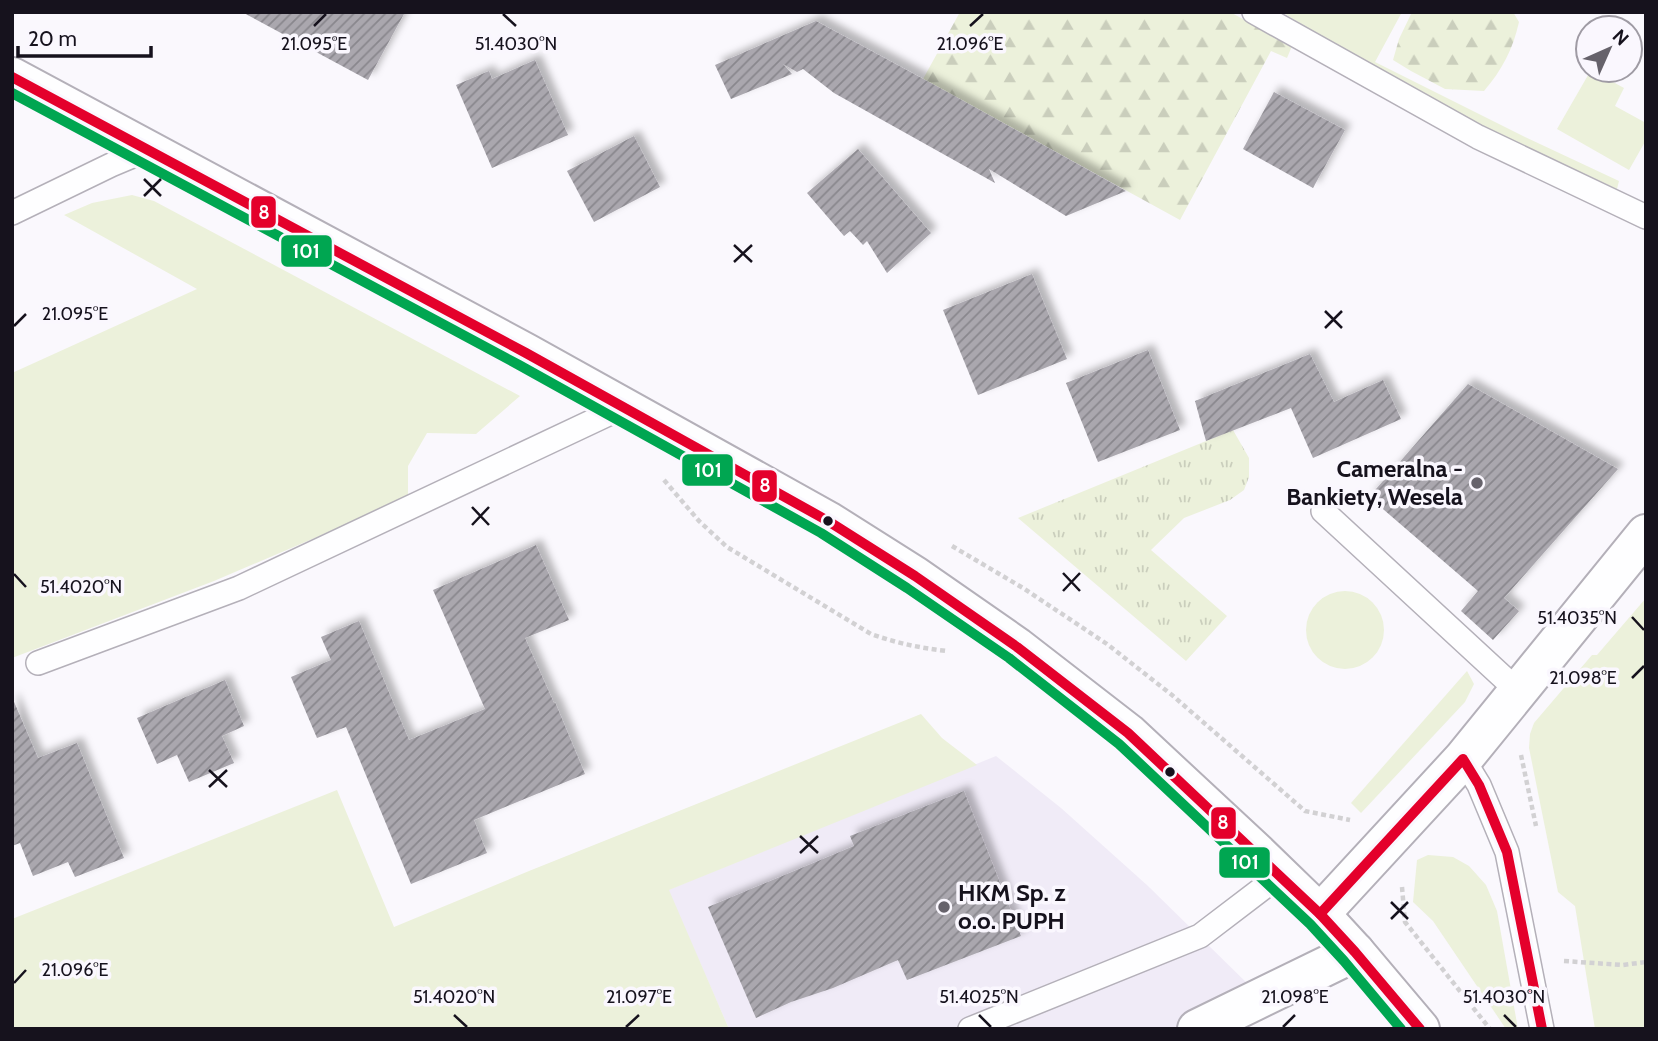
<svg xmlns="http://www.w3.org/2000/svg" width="1658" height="1041" font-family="Cabin,sans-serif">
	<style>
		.built { fill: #f0ebf7 }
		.green { fill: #ecf1db }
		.forest { fill: url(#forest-firs) }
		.park { fill: url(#park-tufts) }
		.building { fill: url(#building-hatch); filter: url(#shadow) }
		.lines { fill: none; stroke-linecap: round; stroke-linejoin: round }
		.lane-casing { stroke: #b4b0b9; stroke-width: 26 }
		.street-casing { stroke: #b4b0b9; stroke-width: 42 }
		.secondary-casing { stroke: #b4b0b9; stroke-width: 42 }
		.path { stroke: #d2d1d3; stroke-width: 4.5; stroke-dasharray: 5 3.5; stroke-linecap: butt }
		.lane { stroke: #fefeff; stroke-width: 23 }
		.street { stroke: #fefeff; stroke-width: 38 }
		.secondary { stroke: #fefeff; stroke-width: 38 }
		.bus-1-casing { stroke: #faf7fe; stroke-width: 16 }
		.bus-2-casing { stroke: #faf7fe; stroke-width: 16 }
		.bus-1 { stroke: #e4002b; stroke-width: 10 }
		.bus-2 { stroke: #00a651; stroke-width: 10 }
		.ticks { fill: none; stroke: #16121d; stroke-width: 2.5 }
		.poi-dot { fill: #66626b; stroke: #faf7fe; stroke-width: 2.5 }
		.bus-dot { fill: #16121d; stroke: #faf7fe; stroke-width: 2.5 }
		.labels { text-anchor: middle; stroke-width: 7; stroke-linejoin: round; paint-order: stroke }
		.poi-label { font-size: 24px; font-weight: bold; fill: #16121d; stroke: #faf7fe; text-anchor: end }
		.ticks-label { font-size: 18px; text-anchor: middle; fill: #16121d; stroke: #faf7fe; stroke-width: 7; stroke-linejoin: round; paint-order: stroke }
		.line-badge { stroke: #faf7fe; stroke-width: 2.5 }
		.badge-label { font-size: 19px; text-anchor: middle; font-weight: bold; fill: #fff }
	</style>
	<defs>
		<pattern id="forest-firs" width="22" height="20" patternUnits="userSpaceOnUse" patternTransform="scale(1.75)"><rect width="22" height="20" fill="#ecf1db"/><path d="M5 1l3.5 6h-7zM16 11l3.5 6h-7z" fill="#cacebc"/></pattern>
		<pattern id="park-tufts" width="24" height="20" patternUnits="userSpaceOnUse" patternTransform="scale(1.75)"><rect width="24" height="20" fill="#ecf1db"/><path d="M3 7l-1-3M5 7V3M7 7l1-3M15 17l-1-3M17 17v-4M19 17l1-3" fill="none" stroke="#cacebc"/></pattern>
		<pattern id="building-hatch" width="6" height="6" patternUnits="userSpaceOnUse" patternTransform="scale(1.75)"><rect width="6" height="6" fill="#aaa7ae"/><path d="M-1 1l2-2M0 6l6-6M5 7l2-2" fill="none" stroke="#89878d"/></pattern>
		<filter id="shadow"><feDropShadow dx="6" dy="-6" stdDeviation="3.5" flood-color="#0004"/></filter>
	</defs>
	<rect width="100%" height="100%" fill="#faf8fd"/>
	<path class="built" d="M996,756L1061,808L1148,886L1254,990L1171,1029H729L668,890Z"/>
	<g class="green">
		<path d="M1282,12H1402L1375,62L1525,137L1619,181L1617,189C1584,174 1551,161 1519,146C1437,107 1359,60 1282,12Z"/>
		<path d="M1591,70L1624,88L1615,106L1646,123V140L1629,170L1557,129Z"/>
		<path d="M132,195L154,201L520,396L476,434L427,433L408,466V498L214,581L12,658V373L197,289L64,215L92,203Z"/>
		<circle cx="1345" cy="630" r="39"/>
		<path d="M1646,598V1029H1595L1575,906L1558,892L1529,748L1530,734L1534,723L1592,655H1597Z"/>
		<path d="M1467,671L1474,684L1465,702L1361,813L1351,803Z"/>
		<path d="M921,714L942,738L977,765L669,890L729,1029H12V919L337,790L394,927L529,871Z"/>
		<path d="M1428,855L1453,857L1469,866L1486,885L1497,911L1518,1029H1506L1433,921L1413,902L1417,860Z"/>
	</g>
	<g class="forest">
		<path d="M960,12H1230L1292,46L1287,58L1271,51L1180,220L923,79Z"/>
		<path d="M1412,12H1513L1519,22C1513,49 1502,70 1484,91L1445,89L1411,71L1393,60L1399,39Z"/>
	</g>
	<path class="park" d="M1233,430L1249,458V477L1244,490L1230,500L1184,518L1151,550L1227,616L1186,661L1018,518Z"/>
	<g class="building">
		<path d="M242,12H405L368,80Z"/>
		<path d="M816,21L940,88L1126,191L1066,216L989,169L995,183L834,93L803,69L797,72L783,64L792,74L731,99L715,65Z"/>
		<path d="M535,60L568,135L492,168L456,85L489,71L492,79Z"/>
		<path d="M1274,92L1345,130L1313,188L1243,149Z"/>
		<path d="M634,136L660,187L594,222L567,171Z"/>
		<path d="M858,149L931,233L887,273L867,241L863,245L850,231L844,236L807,193Z"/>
		<path d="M1032,274L1067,359L978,395L943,310Z"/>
		<path d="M1148,350L1180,430L1098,462L1066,383Z"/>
		<path d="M1310,354L1334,402L1383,380L1401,419L1313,458L1291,408L1206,441L1195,401Z"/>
		<path d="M1468,384L1618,469L1504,598L1519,611L1493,640L1461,611L1478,591L1369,497Z"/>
		<path d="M536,545L569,620L525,638L554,703L555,702L585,774L474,820L487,853L411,884L346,727L317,738L291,677L331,660L321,637L359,621L409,740L485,709L433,590Z"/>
		<path d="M225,680L244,726L222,736L234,763L189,782L177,755L157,764L137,718Z"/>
		<path d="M12,697L38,758L77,743L124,858L75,877L68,862L33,876L20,843L12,846Z"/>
		<path d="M964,791L1021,936L907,980L898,960L833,988L791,1002L756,1018L708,907L854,846L850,836Z"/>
	</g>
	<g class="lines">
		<g class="lane-casing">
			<g id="lane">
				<path d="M1254,12L1478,137L1646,217"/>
				<path d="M12,213L111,165L149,149"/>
				<path d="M1323,511L1519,692"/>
				<path d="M38,663L239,588L623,407"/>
				<path d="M1463,759L1479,785L1507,852L1542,1029"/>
				<path d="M970,1029L1200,936L1280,875"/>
			</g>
		</g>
		<g class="street-casing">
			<g id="street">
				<path d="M1320,914L1463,759L1646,534"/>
				<path d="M1197,1029L1355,952"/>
			</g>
		</g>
		<g class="secondary-casing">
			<path id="secondary" d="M12,77L526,353L828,521L915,576L1017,647L1128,733L1257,853L1320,914L1355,952L1420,1029"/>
		</g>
		<g class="path">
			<path d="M664,480L699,521L727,547L871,634C896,643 920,648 947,651"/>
			<path d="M952,546L1023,588L1107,644L1172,695L1305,811L1350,820"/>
			<path d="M1521,755L1536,826"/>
			<path d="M1402,887L1405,922L1490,1029"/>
			<path d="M1564,961L1623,965L1646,962"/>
		</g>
		<use href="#lane" class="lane"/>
		<use href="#street" class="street"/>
		<use href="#secondary" class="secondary"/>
		<g class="bus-1-casing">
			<g id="bus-1">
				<path d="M12,77L526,353L828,521L915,576L1017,647L1128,733L1320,914L1355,952L1420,1029"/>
				<path d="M1320,914L1463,759L1479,785L1507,852L1542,1029"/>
			</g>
		</g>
		<g class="bus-2-casing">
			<path id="bus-2" d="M12,93L519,365L821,533L907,588L1009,658L1119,744L1310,924L1344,961L1401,1029"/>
		</g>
		<use href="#bus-1" class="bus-1"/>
		<use href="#bus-2" class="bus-2"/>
	</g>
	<path class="ticks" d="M503,14L516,26M314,26L326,14M970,26L983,14M144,179L161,196M144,196L161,179M734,245L752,262M734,262L752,245M1325,311L1342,328M14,326L26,314M1325,328L1342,311M472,507L489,525M472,525L489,507M1063,573L1080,591M14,574L26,587M1063,591L1080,573M1632,617L1644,630M1632,678L1644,666M209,770L227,787M209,787L227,770M800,836L818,853M800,853L818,836M1391,902L1408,919M1391,919L1408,902M14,983L26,970M454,1015L467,1027M979,1015L991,1027M1504,1015L1516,1027M626,1027L639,1015M1283,1027L1295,1015"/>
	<g class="poi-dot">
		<circle cx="1477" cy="483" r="7"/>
		<circle cx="944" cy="907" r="7"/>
	</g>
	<g class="bus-dot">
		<circle cx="828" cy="521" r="6"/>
		<circle cx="1170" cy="772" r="6"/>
	</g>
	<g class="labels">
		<g class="poi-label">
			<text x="1463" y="477">Cameralna -<tspan x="1463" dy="28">Bankiety, Wesela</tspan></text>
			<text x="958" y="901" text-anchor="start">HKM Sp. z<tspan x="958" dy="28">o.o. PUPH</tspan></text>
		</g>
	</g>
	<g class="ticks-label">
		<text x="314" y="50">21.095°E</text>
		<text x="516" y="50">51.4030°N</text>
		<text x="970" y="50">21.096°E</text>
		<text x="75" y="320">21.095°E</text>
		<text x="81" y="593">51.4020°N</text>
		<text x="1577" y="624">51.4035°N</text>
		<text x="1583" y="684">21.098°E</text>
		<text x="75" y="976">21.096°E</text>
		<text x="454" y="1003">51.4020°N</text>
		<text x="639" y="1003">21.097°E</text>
		<text x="979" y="1003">51.4025°N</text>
		<text x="1295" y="1003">21.098°E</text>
		<text x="1504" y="1003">51.4030°N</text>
	</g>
	<g class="line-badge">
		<rect x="250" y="195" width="27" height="34" rx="7" fill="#e4002b"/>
		<rect x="280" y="234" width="53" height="34" rx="7" fill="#00a651"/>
		<rect x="681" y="453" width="53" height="34" rx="7" fill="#00a651"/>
		<rect x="751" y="469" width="27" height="34" rx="7" fill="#e4002b"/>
		<rect x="1210" y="806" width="27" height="34" rx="7" fill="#e4002b"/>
		<rect x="1218" y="846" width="53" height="33" rx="7" fill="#00a651"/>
	</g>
	<g class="badge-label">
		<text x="264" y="219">8</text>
		<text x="306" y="258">101</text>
		<text x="708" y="477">101</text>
		<text x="765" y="492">8</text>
		<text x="1223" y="829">8</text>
		<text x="1245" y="869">101</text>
	</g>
	<rect width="1658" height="1041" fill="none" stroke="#16121d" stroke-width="28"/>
	<g transform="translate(1609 49) rotate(45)"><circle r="33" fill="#faf7fe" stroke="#9f9ba4" stroke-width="2"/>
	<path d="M0-5L12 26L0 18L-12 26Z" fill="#66626b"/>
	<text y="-10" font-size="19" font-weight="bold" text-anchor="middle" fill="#16121d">N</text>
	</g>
	<path d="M18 46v10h133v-10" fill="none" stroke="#16121d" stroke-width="3.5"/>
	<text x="28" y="46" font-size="21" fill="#16121d" stroke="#faf7fe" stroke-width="5" paint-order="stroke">20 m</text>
</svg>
